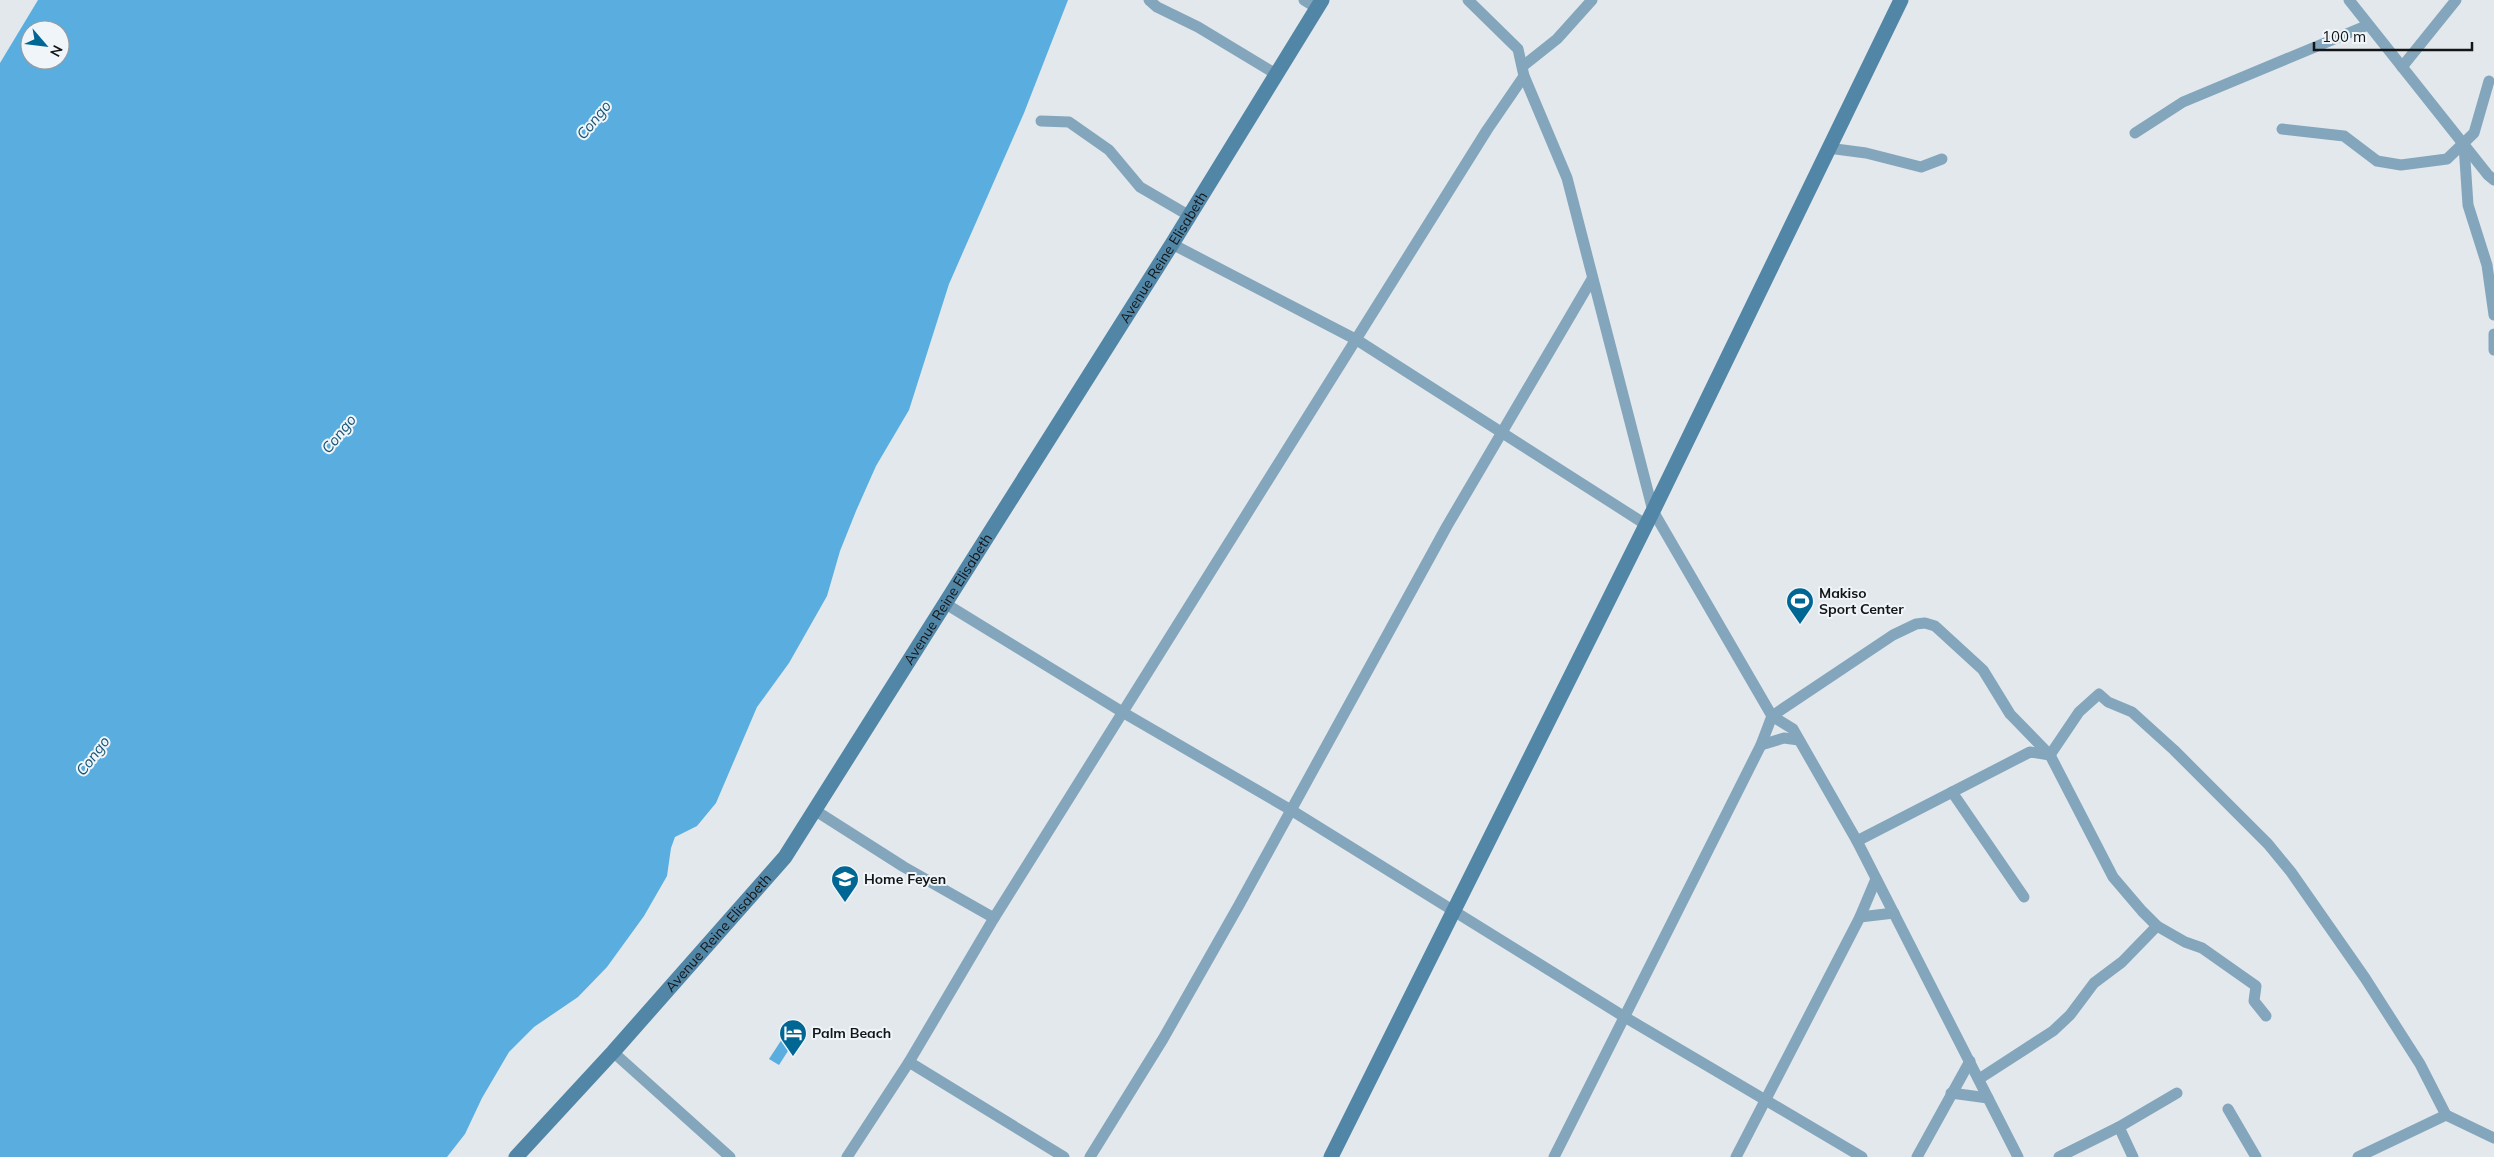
<svg xmlns="http://www.w3.org/2000/svg" width="2494" height="1157" font-family="Mulish,sans-serif">
	<style>
		.water { fill: #59addf; fill-rule: evenodd }
		.lines { fill: none; stroke-linecap: round; stroke-linejoin: round }
		.street { stroke: #84a6bc; stroke-width: 11 }
		.secondary { stroke: #5286a6; stroke-width: 15 }
		.labels { text-anchor: middle; stroke-width: 4; stroke-linejoin: round; paint-order: stroke }
		.street-label { font-size: 14px; fill: #131517; stroke: #f0f5f9 }
		.poi-label { font-size: 14px; font-weight: bold; fill: #131517; stroke: #f0f5f9; text-anchor: start }
		.water-label { font-size: 15px; font-style: italic; fill: #155577; stroke: #f0f5f9 }
	</style>
	<rect width="100%" height="100%" fill="#e3e8ec"/>
	<g class="water">
		<path d="M38,0H1068L1024,113L949,284L909,410L876,466L856,511L840,551L827,596L789,663L757,707L716,803L697,826L675,837L671,848L667,876L644,916L607,967L578,997L534,1027L509,1052L482,1098L465,1134L447,1157H0V63ZM30,30H60V60H30Z"/>
		<path d="M786,1033L795,1040L779,1065L769,1059Z"/>
	</g>
	<g class="lines">
		<g class="street">
			<path d="M1149,0L1157,7L1198,27L1276,74"/>
			<path d="M1304,0L1317,8"/>
			<path d="M1468,0L1518,49L1524,76L1567,178L1653,511L1772,716L1793,729L1857,841L2018,1157"/>
			<path d="M2349,0L2488,175L2494,180"/>
			<path d="M1523,66L1557,39L1592,0"/>
			<path d="M2402,67L2456,0"/>
			<path d="M1041,121L1069,122L1109,150L1140,187L1188,215"/>
			<path d="M2282,129L2344,136L2377,161L2401,165L2447,159L2474,133L2489,81"/>
			<path d="M2135,133L2183,102L2368,25"/>
			<path d="M2464,145L2468,205L2487,265L2494,315"/>
			<path d="M1828,148L1866,153L1921,167L1942,159"/>
			<path d="M1172,244L1357,340L1645,524"/>
			<path d="M2494,334V350"/>
			<path d="M946,604L1124,713L1291,810L1623,1016L1862,1157"/>
			<path d="M1761,745L1784,738L1799,740"/>
			<path d="M2050,755L2079,712L2099,694L2108,702L2132,712L2174,750L2268,844L2291,872L2365,978L2420,1064L2446,1115L2494,1138"/>
			<path d="M1952,792L2024,897"/>
			<path d="M816,811L904,867L994,918"/>
			<path d="M1857,841L2030,752L2050,755"/>
			<path d="M1860,917L1894,913"/>
			<path d="M613,1052L730,1157"/>
			<path d="M909,1062L1064,1157"/>
			<path d="M1979,1079L2053,1031L2070,1015L2094,983L2122,962L2157,926"/>
			<path d="M1951,1093L1988,1098"/>
			<path d="M2228,1109L2256,1157"/>
			<path d="M2119,1127L2133,1157"/>
			<path d="M847,1157L909,1062L994,918L1487,130L1524,76"/>
			<path d="M1090,1157L1163,1039L1239,905L1447,526L1592,279"/>
			<path d="M1554,1157L1761,745L1772,716L1893,635L1916,624L1925,623L1935,626L1983,670L2010,714L2050,755L2113,877L2142,911L2157,926L2185,942L2202,948L2256,986L2254,1001L2266,1016"/>
			<path d="M1736,1157L1860,917L1876,879"/>
			<path d="M1917,1157L1970,1061"/>
			<path d="M2059,1157L2119,1127L2177,1093"/>
			<path d="M2358,1157L2446,1115"/>
		</g>
		<g class="secondary">
			<path id="s1" d="M516,1157L613,1052L785,857L1172,244L1322,0"/>
			<path d="M1331,1157L1653,511L1901,0"/>
		</g>
	</g>
	<defs>
		<g id="stadium-pin" transform="scale(1.4375)"><path d="M0 17L-7.5 6A9.5 9.5 0 1 1 7.5 6Z" fill="#006795" stroke="#f0f5f9"/><path d="M0-5a6.5 5 0 1 0 0 10a6.5 5 0 1 0 0-10ZM-3.5-1.8h7v3.6h-7Z" fill="#fff"/></g>
		<g id="school-pin" transform="scale(1.4375)"><path d="M0 17L-7.5 6A9.5 9.5 0 1 1 7.5 6Z" fill="#006795" stroke="#f0f5f9"/><path d="M0-5L7-2L0 1L-7-2ZM-4 1L0 2.5L4 1V4Q0 6-4 4Z" fill="#fff"/></g>
		<g id="hotel-pin" transform="scale(1.4375)"><path d="M0 17L-7.5 6A9.5 9.5 0 1 1 7.5 6Z" fill="#006795" stroke="#f0f5f9"/><path d="M-6-4.5h1.5V1H6V5H4.5V3h-9V5H-6ZM-4 0a1.8 1.8 0 1 1 3.6 0ZM.5 0V-2.5h3Q6-2.5 6 0Z" fill="#fff"/></g>
	</defs>
	<g fill-rule="evenodd">
		<use href="#stadium-pin" x="1800" y="601"/>
		<use href="#school-pin" x="845" y="879"/>
		<use href="#hotel-pin" x="793" y="1033"/>
	</g>
	<g class="labels">
		<g class="street-label">
			<text dy="5" stroke="none"><textPath href="#s1" startOffset="1112">Avenue Reine Elisabeth</textPath></text>
			<text dy="5" stroke="none"><textPath href="#s1" startOffset="708">Avenue Reine Elisabeth</textPath></text>
			<text dy="5" stroke="none"><textPath href="#s1" startOffset="302">Avenue Reine Elisabeth</textPath></text>
		</g>
		<g class="poi-label">
			<text x="1819" y="598">Makiso<tspan x="1819" dy="16">Sport Center</tspan></text>
			<text x="864" y="884">Home Feyen</text>
			<text x="812" y="1038">Palm Beach</text>
		</g>
		<g class="water-label">
			<text transform="translate(594 120) rotate(-51)" y="5">Congo</text>
			<text transform="translate(339 434) rotate(-51)" y="5">Congo</text>
			<text transform="translate(93 756) rotate(-53)" y="5">Congo</text>
		</g>
	</g>
	<g transform="translate(45 45) rotate(118)"><circle r="24" fill="#f0f5f9" stroke="#989b9f"/>
	<path d="M0-4L9 19L0 12L-9 19Z" fill="#006795"/>
	<text y="-8" font-size="14" font-weight="bold" text-anchor="middle" fill="#131517">N</text>
	</g>
	<path d="M2314 42v8h158v-8" fill="none" stroke="#131517" stroke-width="2.5"/>
	<text x="2322" y="42" font-size="15" fill="#131517" stroke="#f0f5f9" stroke-width="4" paint-order="stroke">100 m</text>
</svg>
